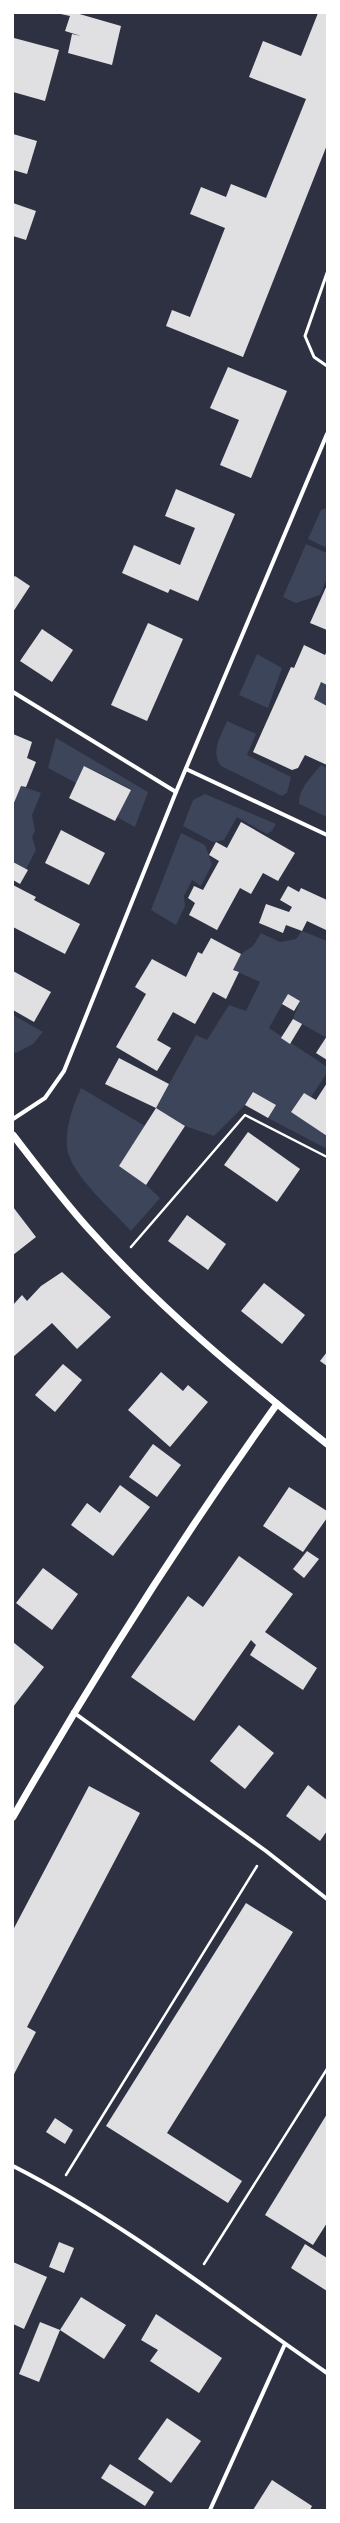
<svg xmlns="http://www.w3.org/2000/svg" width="340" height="2523" font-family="Raleway,sans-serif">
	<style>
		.green { fill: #3c4559 }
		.building { fill: #e0e0e3 }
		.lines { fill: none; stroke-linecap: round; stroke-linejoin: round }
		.path { stroke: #fff; stroke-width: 2.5 }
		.service { stroke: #fff; stroke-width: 3 }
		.minor { stroke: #fff; stroke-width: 4 }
		.tertiary { stroke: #fff; stroke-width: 7 }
	</style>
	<rect width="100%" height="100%" fill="#2d3142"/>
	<g class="green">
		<path d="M327,508V548L308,539L321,510Z"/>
		<path d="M306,544L327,553V578L320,595L296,603L283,597Z"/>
		<path d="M257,654L282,668L268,708L239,695Z"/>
		<path d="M321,682L327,685V706L314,699Z"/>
		<path d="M227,721L256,734L247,755L291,777L287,793L282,796L221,766C210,751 221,736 227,721Z"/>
		<path d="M56,738L148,792L135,827L117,817L131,789L85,766L76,783L48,768Z"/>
		<path d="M321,765L327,768V817L299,804C299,788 311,777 321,765Z"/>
		<path d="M21,786L41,793L32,815L35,831L32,837L36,850L26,869L13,862V803Z"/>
		<path d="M205,794L276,824L272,831L267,834L237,817L224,840L213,842L183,826L193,800Z"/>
		<path d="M181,833L205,845L212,864L201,886L192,880L184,896L185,906L176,925L151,910Z"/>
		<path d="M302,931L327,941V1038L293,1019L300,1001L288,994L269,1028L327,1067V1073L311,1097L304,1093L291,1112L327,1136V1149L268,1118L275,1105L253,1092L245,1105L214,1136L185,1126L156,1108L196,1035L207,1040L229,1005L246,1011L260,982L233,970L241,954L253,946L261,933L280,942L296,939Z"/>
		<path d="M13,1015L43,1032L33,1044L16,1053L13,1052Z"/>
		<path d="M81,1088L145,1126L119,1166L146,1185L160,1198L131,1231C113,1211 69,1173 67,1147C65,1127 73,1106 81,1088Z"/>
	</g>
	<g class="building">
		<path d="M56,13H76L121,26L112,65L68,53L72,34L81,36L65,31L70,16Z"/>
		<path d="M318,13H327V145L243,357L166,326L172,310L190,317L225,228L190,214L201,187L226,197L231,184L266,198L306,99L249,77L263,41L301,56Z"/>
		<path d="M14,38L59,50L45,101L13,92Z"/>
		<path d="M13,134L37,141L27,174L13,170Z"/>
		<path d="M13,203L36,211L26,240L13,236Z"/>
		<path d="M228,367L287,391L251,478L220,465L239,420L210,408Z"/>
		<path d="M176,489L235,514L198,601L170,589L168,593L122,573L134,545L180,565L195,528L165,516Z"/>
		<path d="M15,576L30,586L13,612V578Z"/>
		<path d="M327,585V630L310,623Z"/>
		<path d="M148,623L183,639L147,721L111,705Z"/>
		<path d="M42,629L73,650L52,682L20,661Z"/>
		<path d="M304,645L325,655L327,651V685L321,682L314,699L327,706V765L305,755L298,768L292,770L253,752L291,667L294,668Z"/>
		<path d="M13,734L32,742L27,758L36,762L26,787L21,786L13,805Z"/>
		<path d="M84,766L131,790L115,821L69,798Z"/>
		<path d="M241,822L295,853L278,881L263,873L251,894L240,888L217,930L189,915L195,903L188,898L194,886L203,890L219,861L209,855L216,842L227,848Z"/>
		<path d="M61,830L105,853L89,885L45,863Z"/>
		<path d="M13,862L28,870L20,884L13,880Z"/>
		<path d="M13,885L36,897L34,900L80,924L65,954L13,927Z"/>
		<path d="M288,886L299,892L301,888L327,900L326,930L307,921L302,931L286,925L283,933L259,923L266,904L289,912L292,907L280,900Z"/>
		<path d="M211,938L241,954L233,970L239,972L226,999L213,992L195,1024L173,1012L157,1040L171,1048L157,1071L116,1047L146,994L135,987L152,959L186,977L198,952L202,954Z"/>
		<path d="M13,971L51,992L34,1022L13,1010Z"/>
		<path d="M288,994L300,1001L294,1011L282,1004Z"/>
		<path d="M293,1019L302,1024L290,1044L281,1038Z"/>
		<path d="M327,1036V1060L316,1053Z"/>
		<path d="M119,1058L169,1084L156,1108L105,1084Z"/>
		<path d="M327,1083V1136L291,1112L304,1093L316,1100Z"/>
		<path d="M253,1092L276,1105L268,1118L245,1105Z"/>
		<path d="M156,1108L185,1126L146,1185L119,1166Z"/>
		<path d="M248,1132L300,1169L277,1202L224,1165Z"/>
		<path d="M13,1207L36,1237L13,1255Z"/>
		<path d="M187,1215L226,1244L208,1270L168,1241Z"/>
		<path d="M62,1272L111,1317L77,1349L52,1323L13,1357V1305L22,1295L27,1301L41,1286Z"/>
		<path d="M264,1283L305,1315L282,1344L241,1311Z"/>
		<path d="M327,1352V1366L320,1361Z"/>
		<path d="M63,1364L82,1380L55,1412L35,1395Z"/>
		<path d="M161,1372L183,1391L188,1385L208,1402L170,1447L128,1410Z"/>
		<path d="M153,1444L181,1465L157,1497L129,1477Z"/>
		<path d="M120,1485L150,1507L113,1556L71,1525L87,1503L100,1513Z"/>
		<path d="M289,1487L327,1511V1518L303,1552L263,1526Z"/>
		<path d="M307,1551L319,1559L304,1578L293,1569Z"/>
		<path d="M239,1556L293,1594L265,1632L317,1668L303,1690L250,1655L256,1645L251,1640L194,1721L131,1677L188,1596L203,1607Z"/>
		<path d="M43,1568L78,1594L52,1630L16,1603Z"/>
		<path d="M13,1642L44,1667L13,1707Z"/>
		<path d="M239,1725L274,1753L245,1789L210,1761Z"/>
		<path d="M308,1785L327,1800V1831L320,1841L286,1816Z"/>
		<path d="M89,1786L140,1813L27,2027L36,2032L13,2076V1930Z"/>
		<path d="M246,1903L293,1932L167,2133L242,2181L228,2203L106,2126Z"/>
		<path d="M327,2114V2223L313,2245L265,2215Z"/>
		<path d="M55,2118L73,2130L65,2144L46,2132Z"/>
		<path d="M59,2242L74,2248L64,2273L49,2267Z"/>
		<path d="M305,2244L327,2258V2291L291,2268Z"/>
		<path d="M13,2262L47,2277L24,2329L13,2324Z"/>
		<path d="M81,2297L126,2325L104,2359L60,2330Z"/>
		<path d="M156,2314L222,2358L199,2393L150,2361L158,2350L141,2340Z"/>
		<path d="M40,2322L60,2330L39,2382L19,2374Z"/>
		<path d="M167,2418L201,2441L171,2483L138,2459Z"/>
		<path d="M110,2464L154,2492L145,2506L101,2478Z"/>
		<path d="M272,2480L312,2506L310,2510H253Z"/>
	</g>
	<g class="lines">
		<g class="path">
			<path d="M131,1247L245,1115L327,1157"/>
			<path d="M66,2175L257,1866"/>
			<path d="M204,2264L327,2069"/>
		</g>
		<path class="service" d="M327,273L305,336L314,357L327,366"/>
		<g class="minor">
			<path d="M13,692L176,792"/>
			<path d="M186,769L327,835"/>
			<path d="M13,1119L45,1098L64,1071L176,792L327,434"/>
			<path d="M73,1712L266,1851L327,1899"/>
			<path d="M13,2166C125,2223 224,2302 327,2373"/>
			<path d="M210,2510L285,2344"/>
		</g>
		<g class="tertiary">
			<path d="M13,1135C37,1166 61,1198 87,1227C159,1308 243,1377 327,1444"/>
			<path d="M13,1817C94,1676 182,1537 277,1404"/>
		</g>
	</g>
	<rect width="340" height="2523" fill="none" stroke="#ffffff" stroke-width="28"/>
</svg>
